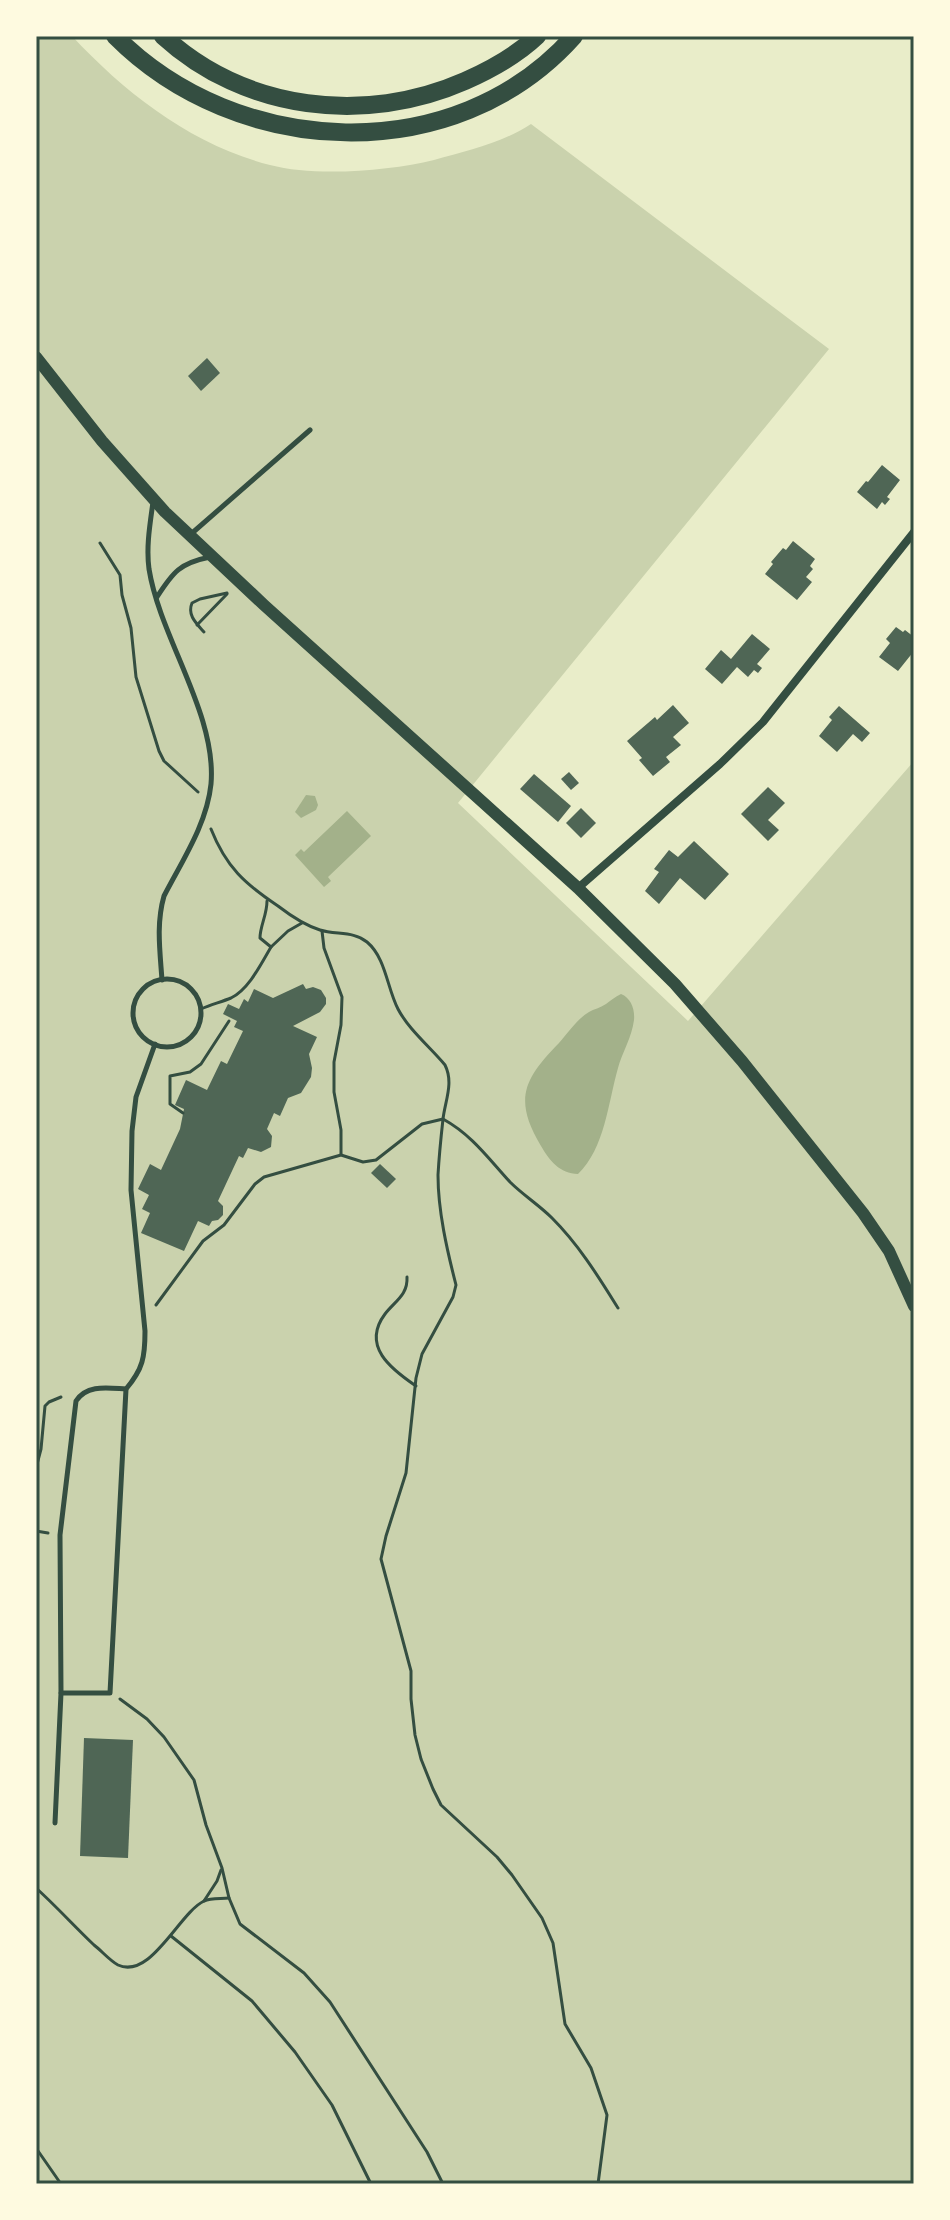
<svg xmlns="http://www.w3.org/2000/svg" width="950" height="2220" font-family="'Work Sans',sans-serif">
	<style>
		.green { fill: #cad2ad }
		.water { fill: #a3b18a }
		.building { fill: #4f6655 }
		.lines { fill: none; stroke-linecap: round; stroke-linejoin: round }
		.path { stroke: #344e41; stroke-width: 3 }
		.service { stroke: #344e41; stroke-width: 5 }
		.minor { stroke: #344e41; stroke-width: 8 }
		.tertiary { stroke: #344e41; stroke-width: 12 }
		.motorway { stroke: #344e41; stroke-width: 18 }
		.neatline { fill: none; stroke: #344e41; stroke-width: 3 }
	</style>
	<rect width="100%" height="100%" fill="#e9edc9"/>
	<path class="green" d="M36,36H72C126,94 192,145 270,165C315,177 389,171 434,160C467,151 502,143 531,124L829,349L458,803L688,1021L914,761V2184H36Z"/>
	<g class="water">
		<path d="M306,795L315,796L318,805L316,810L301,818L295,812Z"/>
		<path d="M347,811L371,836L328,877L331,881L324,887L295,855L301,849L304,852Z"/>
		<path d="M621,994C631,998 635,1009 634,1020C632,1037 622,1053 618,1068C608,1103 605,1148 578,1174C560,1174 549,1160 541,1146C513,1099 524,1079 559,1043C568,1033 577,1019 589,1012C594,1009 600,1008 606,1004C611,1000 615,997 621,994Z"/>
	</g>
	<g class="building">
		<path d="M207,358L220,373L201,391L188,376Z"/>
		<path d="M882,465L900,480L887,497L890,499L885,505L882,502L877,509L857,492L866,481L868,482Z"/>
		<path d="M793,541L815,559L810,566L813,569L806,577L812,582L797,600L765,574L773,564L771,562L783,548L786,550Z"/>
		<path d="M896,627L903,632L905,630L914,637V651L898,671L879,657L890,643L886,639Z"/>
		<path d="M752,634L770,649L757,664L762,668L758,673L754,670L748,677L737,667L722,684L705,669L721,650L731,659Z"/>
		<path d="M673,705L689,723L673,737L681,745L666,757L670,762L653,776L639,760L642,758L627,741L655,717L657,720Z"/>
		<path d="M839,706L870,733L862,742L853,734L837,752L819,736L832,720L829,717Z"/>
		<path d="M569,772L579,783L571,790L561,779Z"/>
		<path d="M534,774L571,806L558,822L520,789Z"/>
		<path d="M768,787L785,803L768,820L779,830L768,841L741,814Z"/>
		<path d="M581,808L596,823L581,838L566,823Z"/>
		<path d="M694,841L729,874L705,900L680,878L659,904L645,891L659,872L654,869L669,850L678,857Z"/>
		<path d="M303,984L306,989L313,987L321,990L326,998V1004L320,1012L293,1026L317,1037L309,1054L312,1068L311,1077L301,1093L288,1098L280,1116L274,1113L267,1129L272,1136L271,1147L261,1152L248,1148L243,1158L239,1156L218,1201L223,1206V1215L218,1220L212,1221L209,1226L198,1221L184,1251L141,1233L150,1213L142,1209L149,1195L138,1189L150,1164L161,1170L180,1129L184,1109L175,1105L186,1080L207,1090L221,1061L227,1064L243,1031L234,1027L237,1021L223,1014L228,1004L239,1009L244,999L248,1002L254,989L273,998Z"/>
		<path d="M380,1164L396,1179L387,1188L371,1173Z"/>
		<path d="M84,1738L133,1740L128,1858L80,1856Z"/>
	</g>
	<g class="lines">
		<g class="path">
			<path d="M100,543L120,575L122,595L131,628L136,677L159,751L164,761L198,792"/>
			<path d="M197,625L227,594"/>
			<path d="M204,632C196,623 187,615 192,603L200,599L227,593"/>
			<path d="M211,829C226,867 245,884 278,906C291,916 304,925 320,930C336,935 354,931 367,942C386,958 387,988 398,1009C409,1030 430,1047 445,1065C454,1083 445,1101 443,1119C441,1137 439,1157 438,1175C438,1211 447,1250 456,1285L453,1297L422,1354L416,1378L406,1473L386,1536L381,1559L411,1671V1699L415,1735L421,1759L433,1789L441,1805L497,1857L512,1875L542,1918L553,1943L565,2024L591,2068L607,2115L598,2184"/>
			<path d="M267,901C267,915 260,926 260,938L271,947L288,931L302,923"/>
			<path d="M322,931L324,948L342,997L341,1025L334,1062V1092L341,1130V1154"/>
			<path d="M201,1009C210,1005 221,1002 231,998C249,989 261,964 271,947"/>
			<path d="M183,1113L170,1104V1076L190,1072L201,1064L229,1021"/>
			<path d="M407,1277C408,1295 395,1301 385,1314C361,1346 391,1369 416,1386"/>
			<path d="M156,1305L203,1241L224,1225L255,1184L264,1177L341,1155L363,1162L376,1160L422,1124L443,1119C472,1135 488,1158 510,1182C523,1195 539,1205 552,1218C579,1245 598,1276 618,1308"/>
			<path d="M36,1468L41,1449L45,1406L49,1402L61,1397"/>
			<path d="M36,1531L48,1533"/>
			<path d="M120,1699L147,1719L164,1737L194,1780L206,1825L222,1868L229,1898L240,1924L304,1973L330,2002L427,2152L443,2184"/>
			<path d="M36,1888C56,1906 74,1926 94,1945C102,1951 109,1960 118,1965C151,1980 179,1913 204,1901C211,1898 221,1899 229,1898"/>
			<path d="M204,1901L217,1881L221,1870"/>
			<path d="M171,1936L252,2001L295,2052L332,2105L371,2184"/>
			<path d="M36,2148L61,2184"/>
		</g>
		<g class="service">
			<path d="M153,502C150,524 146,547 149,569C160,638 217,714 211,784C207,824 182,861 164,896C156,924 160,951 162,980"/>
			<path d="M191,534L310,430"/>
			<path d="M157,597C173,572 180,563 210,557"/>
			<circle cx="167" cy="1013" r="34"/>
			<path d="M61,1693L60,1535L76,1401C87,1384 108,1388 126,1389"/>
			<path d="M55,1823L61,1693H110L126,1389C143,1369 145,1357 145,1331L131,1190L132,1131L136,1097L155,1044"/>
		</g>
		<path class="minor" d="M578,888L720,764L763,722L914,532"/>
		<path class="tertiary" d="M36,357L102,441L165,512L264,605L578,888L675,984L742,1061L863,1213L889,1251L914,1306"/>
		<g class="motorway">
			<path d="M115,36C237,159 455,170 574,36"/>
			<path d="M163,36C245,111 365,125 465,81C492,69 516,56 537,36"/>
		</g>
	</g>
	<rect width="950" height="2220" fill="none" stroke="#fefae0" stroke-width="76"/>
	<rect x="38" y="38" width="874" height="2144" class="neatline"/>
</svg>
